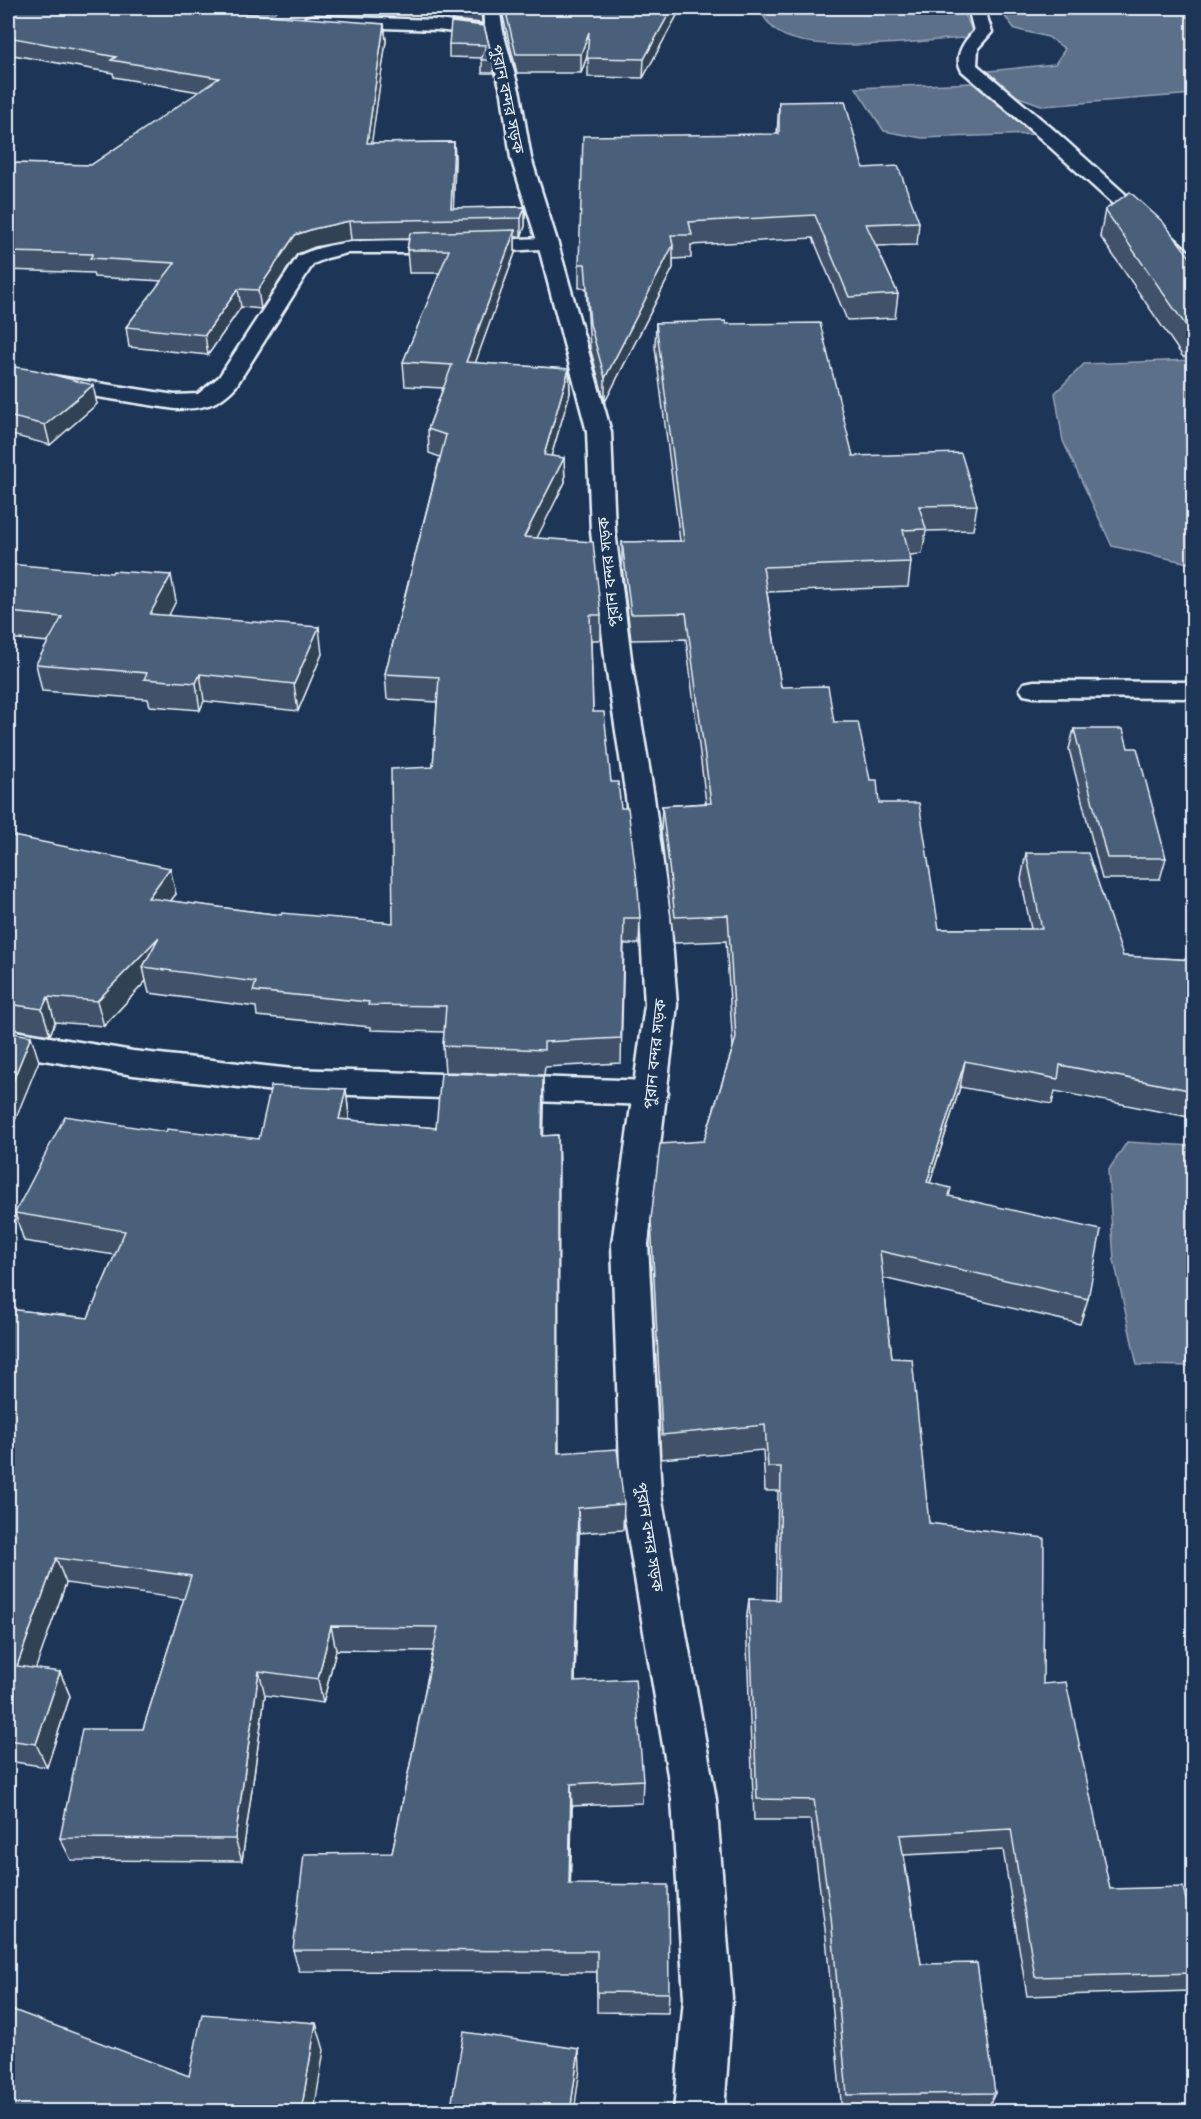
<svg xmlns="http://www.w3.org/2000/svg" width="1201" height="2119" font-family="'Balsamiq Sans','Noto Sans Bengali',sans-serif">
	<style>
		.water { fill: #5d7089; stroke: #95a4b5; stroke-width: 1.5 }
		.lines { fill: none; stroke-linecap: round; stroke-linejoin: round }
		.street-casing { stroke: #e8f1f8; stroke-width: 5 }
		.secondary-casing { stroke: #e8f1f8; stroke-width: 5 }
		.street { fill: #1d3557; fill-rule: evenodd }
		.secondary { fill: #1d3557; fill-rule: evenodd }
		.wall { fill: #3f5169; stroke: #e8f1f8; stroke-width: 1.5 }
		.shaded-wall { fill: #334255; stroke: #e8f1f8; stroke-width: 1.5 }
		.building { fill: #495e7a; stroke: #e8f1f8; stroke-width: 1.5 }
		.labels { text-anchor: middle; stroke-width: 6; stroke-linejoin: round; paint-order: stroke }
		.street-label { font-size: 16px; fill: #e8f1f8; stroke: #1d3557 }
	</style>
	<rect width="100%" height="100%" fill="#1d3557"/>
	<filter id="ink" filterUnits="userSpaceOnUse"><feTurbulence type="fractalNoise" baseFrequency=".0167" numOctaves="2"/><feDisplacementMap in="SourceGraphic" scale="12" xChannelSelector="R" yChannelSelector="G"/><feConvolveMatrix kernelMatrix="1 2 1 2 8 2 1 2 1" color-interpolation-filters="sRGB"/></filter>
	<g filter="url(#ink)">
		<g class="water">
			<path d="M100,8H279L274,13L144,12Z"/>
			<path d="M757,8H962L975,37C930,40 812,56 778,32C770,27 763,15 757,8Z"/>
			<path d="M998,8H1186L1193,28V94L1044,106L1013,95L988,71L1055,64L1065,49L1048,37L1015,29Z"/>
			<path d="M972,83L1035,134L922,138L884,131L856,88Z"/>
			<path d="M1193,360H1194L1193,564L1112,546L1063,441L1055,393L1084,364Z"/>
			<path d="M1127,1142L1193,1146V1366L1137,1365L1114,1260L1108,1171Z"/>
		</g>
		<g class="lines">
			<g class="street-casing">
				<g id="street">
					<path d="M968,8H984L992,32L978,48L977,65L1054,130L1194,256V273L1187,271L1040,138L962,71C953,56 964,42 974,31Z"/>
					<path d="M312,16L437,20L494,27L500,28L503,32L500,36L494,37L437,30L306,25L303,21L306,17Z"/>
					<path d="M548,238L555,240L558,244L555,248L480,253H347L327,258L313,264L236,386C218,406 201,409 175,409L8,383V369L175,395L198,394L219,377L298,256C343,235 394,241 442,241C478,241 513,239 548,238Z"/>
					<path d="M1034,681L1194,682V698L1034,697L1024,695L1020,689L1024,683Z"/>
					<path d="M8,1030L133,1051L292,1069L651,1081L663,1084L668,1093L663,1102L651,1105L292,1093L133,1075L8,1054Z"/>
				</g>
			</g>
			<g class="secondary-casing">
				<path id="secondary" d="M483,8H499L503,32L520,94L531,158L558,244L611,432L615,531L632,666L654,797L670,915L677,1005L648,1244L661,1495L716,1799L732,1998L724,2112H674L684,1998L672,1799L621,1495L612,1244L645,1005L640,915L626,797L606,666L591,531L587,432L538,244L511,158L502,94L485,32Z"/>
			</g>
			<use href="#street" class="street"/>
			<use href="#secondary" class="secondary"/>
		</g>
		<g class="wall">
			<path d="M8,8L191,14L384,24L386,41L371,143L454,142L455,160L453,208L525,207V226L521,237H515V253L475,363L569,369L570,393L551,456L564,458L565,482L536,538L601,615V640H591L593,712L611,782L621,808L640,918L639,944H624L621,1063L545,1067L544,1075L445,1072L443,1046L444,1032L371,1030V1027L257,1016L256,1007L149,993L146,981L104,1026L55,1022L50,1035L8,1028V835L176,894L170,901L281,915L393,923L433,767L437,702L387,699L385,674L440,457L429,453L428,429L443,388L405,386L403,362L440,273H409L407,250L409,239L351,240L315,247L297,254L261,309L241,307L208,355L129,347L126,327L162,281L94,277L93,273L8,270V163L91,165L199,92L114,77L113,73L8,54Z"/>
			<path d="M452,8H481L482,23L453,20Z"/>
			<path d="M501,8H681L643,78L588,77V54L581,73H517Z"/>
			<path d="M484,26L493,60L494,73H482V58L449,57V44Z"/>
			<path d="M779,102L863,168L919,222L917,245L876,246L898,294L895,318L847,320L813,238L691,245V258L673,259V268L605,402L590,348L586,288H579V264L777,134Z"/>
			<path d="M1105,210L1194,262V356L1183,357L1100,236Z"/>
			<path d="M656,323L726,324L853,456L977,505L973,530L926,531L922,554L910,555L911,562L908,587L767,592L781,687L834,722L870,780L879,803L939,929H1031L1021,879L1026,853L1123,956L1194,960V1118L1055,1091L1052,1104L960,1087L930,1183L949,1196L1088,1299L1080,1324L883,1278L892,1358L929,1523L1043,1684L1110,1889L1194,1935V1986L1190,1991L1027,1996L1003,1850L904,1855L921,1964L995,2093L987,2110L842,2112L826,1937L811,1820H754L746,1622L749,1599L776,1600L778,1491H765L763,1450L661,1459L650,1244L651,1219L704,1141L733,1047L726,941L674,943L661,832L662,806L706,803L686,639L631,640L622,567V542L680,541L655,347Z"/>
			<path d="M8,366L97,404L50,445L8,434Z"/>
			<path d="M8,564L176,601L168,616L322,654L298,711L204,701L200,710L150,706L148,699L42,691L36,664L48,642L8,638Z"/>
			<path d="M1074,729L1128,748L1166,858L1160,879H1102L1069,749Z"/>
			<path d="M346,1089L349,1117V1120L436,1128L544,1104L543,1136L558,1135L559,1453L624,1504L623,1530L579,1533L575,1682L643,1780L642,1803L572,1806L570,1884L669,1993L668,2013L597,2012V1972L299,1971L293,1950L392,1853L433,1651L336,1650L323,1703L265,1695L242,1861L71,1860L60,1838L143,1729L184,1599L66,1583L35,1669L60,1672L70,1696L47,1767L8,1761V1309L88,1318L115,1255L24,1241L15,1213L166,1132L259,1139Z"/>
		</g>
		<g class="shaded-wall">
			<path d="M672,8H681L643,78L644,59Z"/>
			<path d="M384,24L386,41L369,161L367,143Z"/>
			<path d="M589,32V51L581,73V54Z"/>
			<path d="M454,142L455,160L453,219L451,208Z"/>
			<path d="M525,207V226L521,237V218Z"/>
			<path d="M349,221L351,240L315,247L297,254L261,309L258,290L295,235L313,229Z"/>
			<path d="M515,230V253L467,386L466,362Z"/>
			<path d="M673,245V268L605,402V378Z"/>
			<path d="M238,289L241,307L208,355L205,335Z"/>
			<path d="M569,369L570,393L544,480V455Z"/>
			<path d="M93,385L97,404L50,445L45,425Z"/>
			<path d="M564,458L565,482L525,562L524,537Z"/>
			<path d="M171,575L176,601L156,641L150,614Z"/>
			<path d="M319,627L322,654L298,711L294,684Z"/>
			<path d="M200,674L204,701L200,710L196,683Z"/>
			<path d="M170,868L176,894L153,923L148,898Z"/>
			<path d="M159,937L143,967L146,981L104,1026L97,1001Z"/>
			<path d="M48,997L55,1022L50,1035L42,1009Z"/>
			<path d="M31,1036L39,1061L15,1120L8,1128V1093Z"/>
			<path d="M965,1061L960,1087L922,1208L927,1182Z"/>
			<path d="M543,1076L544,1104L543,1163L542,1136Z"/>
			<path d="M346,1089L349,1117L343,1147L339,1119Z"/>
			<path d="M558,1135L559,1163L558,1479Z"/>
			<path d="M578,1508L579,1533L574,1706V1682Z"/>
			<path d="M56,1558L66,1583L28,1690L17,1666Z"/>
			<path d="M331,1626L336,1650L323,1703L318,1679Z"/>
			<path d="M259,1671L265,1695L242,1861L235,1839Z"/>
			<path d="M60,1672L70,1696L47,1767L36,1744Z"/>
			<path d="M571,1784L572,1806L570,1905L569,1884Z"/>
			<path d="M316,2023L324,2050L314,2112H301Z"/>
			<path d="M579,2049L580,2069L574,2112H570Z"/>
		</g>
		<g class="building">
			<path d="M8,8H115L191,14L239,13L384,24L367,143L454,142L451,208L525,207L521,218L349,221L313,229L295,235L258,290L238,289L205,335L126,327L175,263L90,258L93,254L8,252V163L91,165L219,78L111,60L116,57L8,37Z"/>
			<path d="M505,8H672L644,59L587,58L589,32L581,54H516Z"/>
			<path d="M451,22L484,26L493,60H481L486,45L449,44Z"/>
			<path d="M845,101L863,168L898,166L919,222L866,224L898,294L849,297L815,215L689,222L692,235H671L673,245L605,378L590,324L585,264H579L583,136L779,134V102Z"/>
			<path d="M1130,192L1163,222L1194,262V329L1189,330L1105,210Z"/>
			<path d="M515,230L466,362L569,369L544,455L564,458L524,537L593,542L601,615H590L593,712H604L611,782H618L621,808H628L638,890L640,918H624L621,1038L544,1042V1050L443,1046L446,1006L368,1005L369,1002L253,991L256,982L143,967L159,937L97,1001L48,997L42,1009L8,1004V835L170,868L148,898L281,915L282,913L393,923L391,769L433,767L439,677L385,674L446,435L428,429L452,365L403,362L449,250H407L410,233Z"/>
			<path d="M725,321L726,324L820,323L853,456L961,453L977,505L919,506L926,529L903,530L911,562L763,567L781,687L828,686L834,722H858L870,780H877L879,803H919L939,929H1042L1026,853H1088L1123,956L1194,960V1091L1060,1065L1058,1079L965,1061L927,1182L951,1188L949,1196L1101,1230L1088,1299L880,1251L892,1358L912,1359L929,1523L1044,1538L1043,1684L1066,1682L1110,1889L1183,1887L1194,1935V1973L1035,1977L1011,1829L900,1835L921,1964L977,1963L995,2093L847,2095L831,1917L814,1800L757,1799L749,1599L779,1600L781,1467H768L765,1425L662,1435L651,1219L660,1144L704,1141L736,1038L728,915L675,917L662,806L711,803L686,613L631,614L622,542L684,541L656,323Z"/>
			<path d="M8,366L35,370L93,385L45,425L8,416Z"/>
			<path d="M8,564L112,573L113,571L171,575L150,614L319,627L294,684L200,674L196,683L144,679L147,673L36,664L62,617L8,612Z"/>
			<path d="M1074,729H1123L1128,748H1137L1166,858H1107Z"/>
			<path d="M8,1032L31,1036L8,1093Z"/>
			<path d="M441,1073L543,1076L542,1136L558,1135V1453L617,1449L624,1504L578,1508L574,1682L635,1679L643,1780L571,1784L569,1884L668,1885L669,1993L597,1992V1951L293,1950L304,1854L392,1853L438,1627L331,1626L318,1679L259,1671L235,1839L60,1838L82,1729H143L191,1576L56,1558L17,1666L60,1672L36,1744L8,1740V1309L88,1318L125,1231L15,1213L65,1116L166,1132L167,1129L259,1139L271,1086L346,1089L339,1119L436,1128Z"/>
			<path d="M8,2008L189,2076L202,2014L316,2023L301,2112H8Z"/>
			<path d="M464,2032L579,2049L570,2112H450Z"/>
		</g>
	</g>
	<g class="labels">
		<g class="street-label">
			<text transform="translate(508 99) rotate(78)" y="6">পুরান বন্দর সড়ক</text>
			<text transform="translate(608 572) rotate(-96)" y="6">পুরান বন্দর সড়ক</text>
			<text transform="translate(654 1054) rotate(-84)" y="6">পুরান বন্দর সড়ক</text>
			<text transform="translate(650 1537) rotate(81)" y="6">পুরান বন্দর সড়ক</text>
		</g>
	</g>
	<rect width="1201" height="2119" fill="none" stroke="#1d3557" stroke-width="30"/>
	<rect x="15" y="15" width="1171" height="2089" fill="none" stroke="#e8f1f8" stroke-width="2" filter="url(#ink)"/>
</svg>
